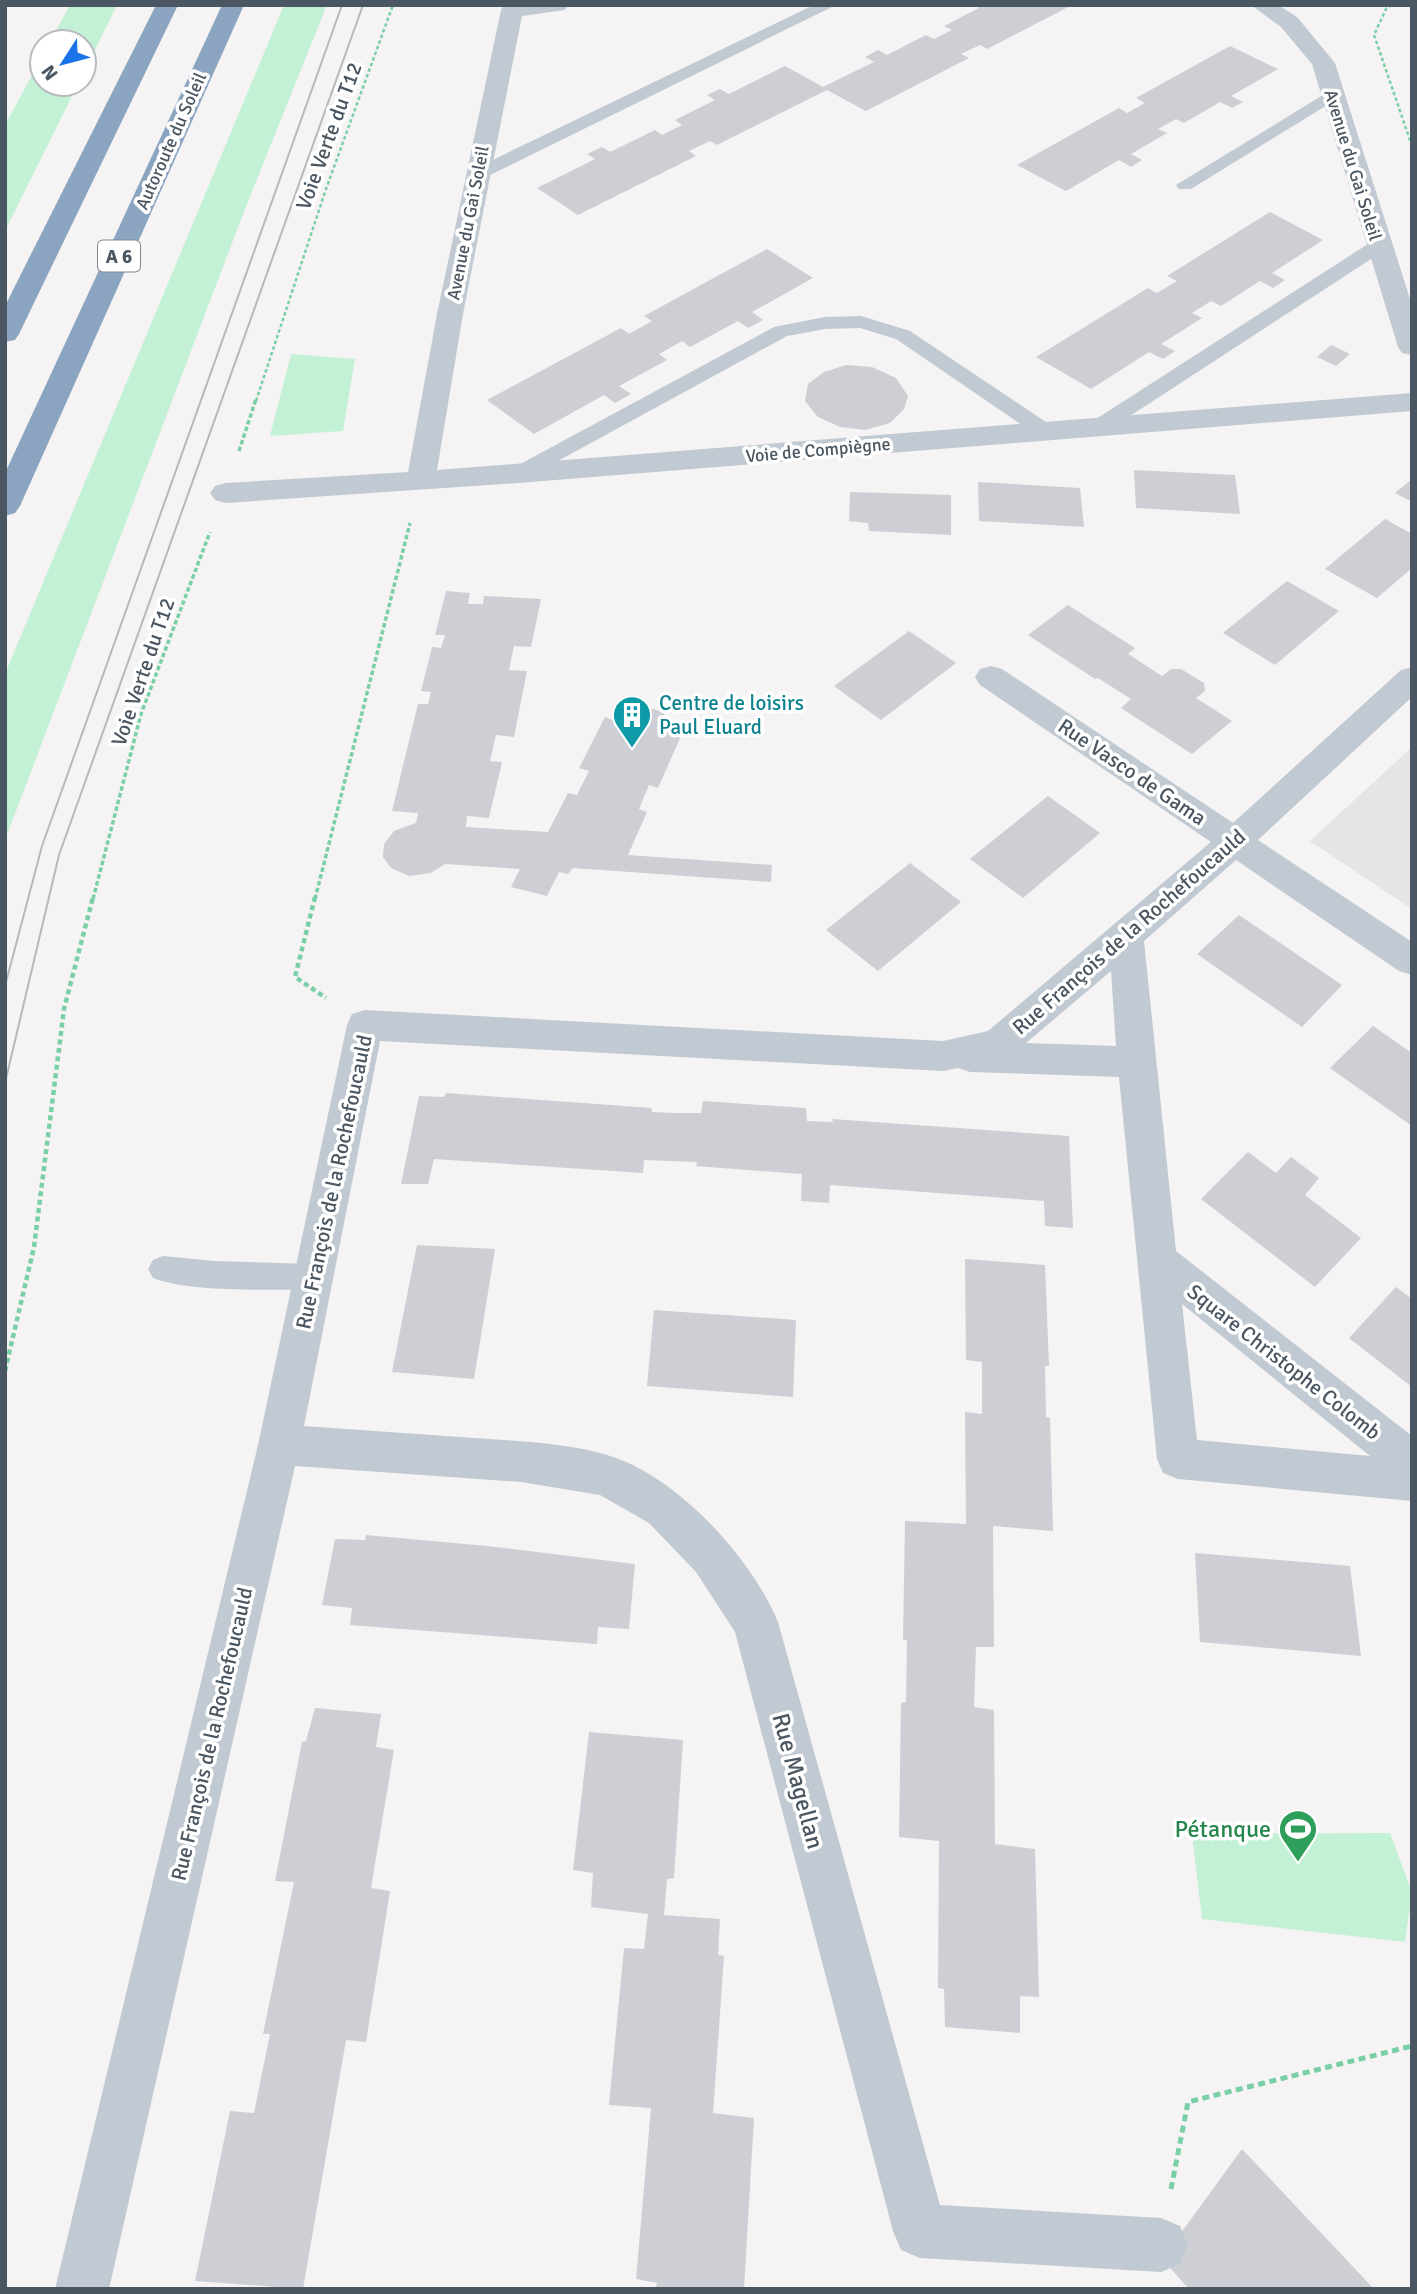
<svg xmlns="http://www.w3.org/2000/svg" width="1417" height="2294" font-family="Signika,sans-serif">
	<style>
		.education { fill: #e6e4e5 }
		.green { fill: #c3f1d5 }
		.building { fill: #cdcfd5 }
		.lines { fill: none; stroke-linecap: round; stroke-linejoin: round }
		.path-far3 { stroke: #7ad0a6; stroke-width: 2.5; stroke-dasharray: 3.5 2.5; stroke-linecap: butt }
		.path-far2 { stroke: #7ad0a6; stroke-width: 3.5; stroke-dasharray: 4.5 2.5; stroke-linecap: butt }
		.path-far1 { stroke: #7ad0a6; stroke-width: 4.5; stroke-dasharray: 5 3.5; stroke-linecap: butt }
		.path { stroke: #7ad0a6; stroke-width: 5; stroke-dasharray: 7 4.5; stroke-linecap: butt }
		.service { fill: #c1cad2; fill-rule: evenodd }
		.minor { fill: #c1cad2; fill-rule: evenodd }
		.motorway { fill: #8ba5c1; fill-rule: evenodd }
		.tram { stroke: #b5b8bd; stroke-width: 2 }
		.labels { text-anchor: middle; stroke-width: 7; stroke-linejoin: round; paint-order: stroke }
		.far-street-label { font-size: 18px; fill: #4a5661; stroke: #fff }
		.shield { fill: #fff; stroke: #808990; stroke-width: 2 }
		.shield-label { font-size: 19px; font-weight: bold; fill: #4a5661 }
		.street-label { font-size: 21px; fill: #4a5661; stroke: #fff }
		.culture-label { font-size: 21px; fill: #0d838f; stroke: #fff; text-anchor: start }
		.near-street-label { font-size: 24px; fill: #4a5661; stroke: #fff }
		.near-leisure-label { font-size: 24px; fill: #27864d; stroke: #fff; text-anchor: end }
	</style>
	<rect width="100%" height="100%" fill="#f5f3f3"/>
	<path class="education" d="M1412,747V909L1310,841Z"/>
	<g class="green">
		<path d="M70,5H117L84,72V42H50Z"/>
		<path d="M284,5H327L245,209L5,840V674Z"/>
		<path d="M42,57V84H78L5,231V125Z"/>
		<path d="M291,354L355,359L343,431L270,436Z"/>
		<path d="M1390,1833L1412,1892L1405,1942L1202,1919L1192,1834Z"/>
	</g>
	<g class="building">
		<path d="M973,5H1072L987,49L980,45L961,54L969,58L866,111L827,90L717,145L710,141L689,151L696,156L578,215L537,188L595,159L587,154L602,147L610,152L655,130L662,135L682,125L675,120L715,100L707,95L720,89L729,94L785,66L823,87L874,62L865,57L878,50L887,55L926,35L934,39L952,30L944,26L979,8Z"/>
		<path d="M1230,46L1278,69L1231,96L1243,102L1232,108L1220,102L1184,123L1176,119L1158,129L1167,133L1131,154L1142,160L1131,167L1119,160L1066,191L1017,165L1119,108L1127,113L1145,103L1136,98Z"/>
		<path d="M1270,212L1323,240L1272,273L1285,280L1273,288L1260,281L1221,306L1211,301L1192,313L1202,318L1161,344L1175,351L1163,359L1149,352L1091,389L1036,357L1148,288L1157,293L1177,281L1167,276Z"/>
		<path d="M767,249L813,278L752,312L763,320L748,328L738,321L690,347L682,341L659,354L667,360L619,386L631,394L615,403L604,395L534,434L487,400L621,328L629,334L652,321L644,316Z"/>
		<path d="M1331,345L1350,354L1336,366L1317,357Z"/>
		<path d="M846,365L872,367L896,378L908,396L904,409L890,423L865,430L840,427L818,417L805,401L808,384L824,372Z"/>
		<path d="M1134,470L1235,475L1240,514L1136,508Z"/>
		<path d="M1412,479V502L1395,493Z"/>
		<path d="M978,482L1080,488L1084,527L979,521Z"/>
		<path d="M850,492L951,495V535L869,531L868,523L849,521Z"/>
		<path d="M1385,519L1412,534V568L1377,598L1325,569Z"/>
		<path d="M1287,581L1339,611L1275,665L1223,633Z"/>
		<path d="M446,591L470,593L468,604H483L484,596L541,599L531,647L514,646L509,670L527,671L514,737L496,735L490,761L502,762L489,818L467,816L466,827L548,832L568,793L577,795L589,771L579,768L605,717L613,720L622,702L665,712L657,730L681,736L658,788L649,785L639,809L647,812L628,855L772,865L771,882L573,868L568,874L559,872L547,896L511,887L520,869L445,864L431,873L409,876L391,868L383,857L384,844L394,831L416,823L418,813L392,811L418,704H428L431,692L421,691L432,647L441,648L445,635H435Z"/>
		<path d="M1068,605L1135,648L1128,654L1162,676L1171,669H1181L1204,683L1205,691L1196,698L1232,721L1192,754L1121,708L1131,699L1098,678L1095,679L1028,635Z"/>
		<path d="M909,631L956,663L881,720L834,686Z"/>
		<path d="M1048,796L1100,833L1023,898L970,859Z"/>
		<path d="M910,863L961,902L878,971L826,930Z"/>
		<path d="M1239,915L1342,985L1302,1027L1197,954Z"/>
		<path d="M1373,1026L1412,1053V1126L1330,1068Z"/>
		<path d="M446,1093L651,1108L652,1112L676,1113H701L703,1101L806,1108L807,1121L833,1122L832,1119L1069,1136L1073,1228L1045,1226L1044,1201L830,1185L829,1203L801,1201L802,1174L696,1166L697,1162L644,1160L643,1173L434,1159L428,1184H401L419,1096L444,1097Z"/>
		<path d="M1248,1152L1276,1173L1291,1157L1319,1178L1305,1195L1361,1238L1315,1287L1201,1199Z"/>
		<path d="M417,1245L495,1249L474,1379L392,1372Z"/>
		<path d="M965,1259L1045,1265L1049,1366H1045L1046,1417L1050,1418L1053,1531L993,1526L994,1647H976L974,1707L994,1710L995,1844L1035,1849L1039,1997L1020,1996V2033L945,2027L944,1989L938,1988L939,1841L899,1837L901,1703L906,1702L907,1640H903L905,1521L966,1524L965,1412L982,1414V1362L966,1360Z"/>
		<path d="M1396,1287L1412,1299V1387L1349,1338Z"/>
		<path d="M654,1310L796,1320L793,1397L647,1386Z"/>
		<path d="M366,1535L487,1546L635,1564L629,1629L598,1627L597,1644L350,1625L352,1608L322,1605L335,1539L365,1540Z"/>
		<path d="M1195,1553L1350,1566L1361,1656L1200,1642Z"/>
		<path d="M315,1708L381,1714L376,1747L394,1750L371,1888L390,1891L366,2042L346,2040L303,2289L195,2281L230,2111L254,2113L270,2034H263L294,1882L275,1881L302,1742L306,1741Z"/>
		<path d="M589,1732L683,1740L674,1878L667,1879L664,1915L720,1919L718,1955L724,1956L713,2113L754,2118L744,2289H656L657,2283L636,2279L651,2108L609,2105L624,1948L644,1949L648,1914L591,1907L593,1873L573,1870Z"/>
		<path d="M1242,2149L1374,2289H1189L1162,2259Z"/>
	</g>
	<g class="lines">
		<g class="path-far3">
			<path d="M1392,5L1386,9L1374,35L1412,146"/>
			<path d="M256,401L326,189L393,5"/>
		</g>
		<g class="path-far2">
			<path d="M239,451L256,399"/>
			<path d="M93,899L141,714L210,532"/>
			<path d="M315,899L410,523"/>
		</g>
		<g class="path-far1">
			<path d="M315,897L295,977L326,998"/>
			<path d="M5,1371L34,1247L64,1009L93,897"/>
		</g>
		<path class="path" d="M1171,2189L1188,2102L1412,2046"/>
		<g class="service">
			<path d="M814,5H836L486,177H474L471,173L474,169Z"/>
			<path d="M1331,90L1337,91L1340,95L1337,99L1191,189H1179L1176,185Z"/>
			<path d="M1378,240L1387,246L1385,250L1107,431H1093L1090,426L1093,421L1371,242Z"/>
			<path d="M861,316L910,331L1052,426L1055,431L1052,436H1038L896,339L860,328L825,329L787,336L525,479H511L507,474L511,469L774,327L825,317Z"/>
			<path d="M163,1256L215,1261L314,1264L324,1268L329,1277L324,1286L314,1290C270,1289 192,1293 153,1278L148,1269L153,1260Z"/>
		</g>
		<g class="minor">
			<path d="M504,5H568L565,10L522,16L463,314L437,470L1412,393V411L518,483L225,503L215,500L210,493L215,486L225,483L408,472L437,314L501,10Z"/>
			<path d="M1251,5H1278L1297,17L1335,63L1412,305V355L1402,353L1398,347L1312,64L1281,27Z"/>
			<path d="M991,666L1002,669L1233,823L1401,670L1412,667V697L1258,840L1412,942V975L1399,971L1236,860L1144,941L1176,1251L1412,1436V1501L1178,1479L1163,1473L1157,1459L1119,1077L970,1072L958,1068L943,1071L380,1041L304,1426C361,1430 418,1434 474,1438C515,1441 568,1443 607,1455C676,1475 751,1557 778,1622L940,2205L1161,2218L1180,2226L1188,2245L1180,2264L1161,2272L920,2258L901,2250L893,2231L735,1632L696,1572L649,1523L600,1495L521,1482L295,1466L109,2289H55L258,1445L347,1025L352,1014L365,1010L943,1041L988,1031L1211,842L980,685L975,677L980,669ZM1111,971L1116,1046L1026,1043ZM1182,1304L1370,1456L1197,1440Z"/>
		</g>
		<g class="motorway">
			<path d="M156,5H178L19,334L15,340L5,342V306Z"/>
			<path d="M222,5H244L20,506L15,513L5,516V473Z"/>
		</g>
		<g class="tram">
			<path d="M5,986L42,846L342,5"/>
			<path d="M5,1083L59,855L363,5"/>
		</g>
	</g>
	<defs>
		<g id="building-pin" transform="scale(2.0125)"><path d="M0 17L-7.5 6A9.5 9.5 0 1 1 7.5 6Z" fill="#0f9aa8" stroke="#fff"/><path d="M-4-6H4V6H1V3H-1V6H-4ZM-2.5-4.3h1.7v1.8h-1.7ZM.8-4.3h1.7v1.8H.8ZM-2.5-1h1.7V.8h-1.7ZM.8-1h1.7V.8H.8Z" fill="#fff"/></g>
		<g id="stadium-pin" transform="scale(2.0125)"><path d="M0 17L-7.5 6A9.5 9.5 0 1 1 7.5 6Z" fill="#2e9e5b" stroke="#fff"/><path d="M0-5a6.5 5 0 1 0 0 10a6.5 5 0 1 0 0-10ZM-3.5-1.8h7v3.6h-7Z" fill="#fff"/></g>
	</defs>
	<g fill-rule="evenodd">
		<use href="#building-pin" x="632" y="715"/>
		<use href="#stadium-pin" x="1298" y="1829"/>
	</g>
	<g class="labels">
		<g class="far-street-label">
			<text transform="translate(171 141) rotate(-66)" y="6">Autoroute du Soleil</text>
			<text transform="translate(1353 165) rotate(73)" y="6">Avenue du Gai Soleil</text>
			<text transform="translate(468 223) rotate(-79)" y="6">Avenue du Gai Soleil</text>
			<text transform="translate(818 450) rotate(-5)" y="6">Voie de Compiègne</text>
		</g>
		<rect class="shield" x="98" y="240.5" width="42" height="31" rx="5"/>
		<g class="shield-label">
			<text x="119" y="263">A 6</text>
		</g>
		<g class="street-label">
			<text transform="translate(329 136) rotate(-70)" y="7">Voie Verte du T12</text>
			<text transform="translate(143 672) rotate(-71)" y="7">Voie Verte du T12</text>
			<text transform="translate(1132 772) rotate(34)" y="7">Rue Vasco de Gama</text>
			<text transform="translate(1129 932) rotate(-41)" y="7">Rue François de la Rochefoucauld</text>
			<text transform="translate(334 1182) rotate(-78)" y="7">Rue François de la Rochefoucauld</text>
			<text transform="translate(1284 1362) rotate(38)" y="7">Square Christophe Colomb</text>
			<text transform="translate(212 1734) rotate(-77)" y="7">Rue François de la Rochefoucauld</text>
		</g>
		<g class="culture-label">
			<text x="659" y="710">Centre de loisirs<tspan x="659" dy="24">Paul Eluard</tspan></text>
		</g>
		<g class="near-street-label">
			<text transform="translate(798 1781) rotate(75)" y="8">Rue Magellan</text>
		</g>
		<g class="near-leisure-label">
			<text x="1271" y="1837">Pétanque</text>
		</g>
	</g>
	<rect width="1417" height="2294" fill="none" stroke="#4a5661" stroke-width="14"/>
	<g transform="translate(63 63) rotate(234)"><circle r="33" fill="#ffffff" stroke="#b7bbc0" stroke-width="2"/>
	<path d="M0-5L12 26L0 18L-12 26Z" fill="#1a73e8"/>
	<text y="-10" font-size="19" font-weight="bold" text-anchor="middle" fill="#4a5661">N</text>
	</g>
</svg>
